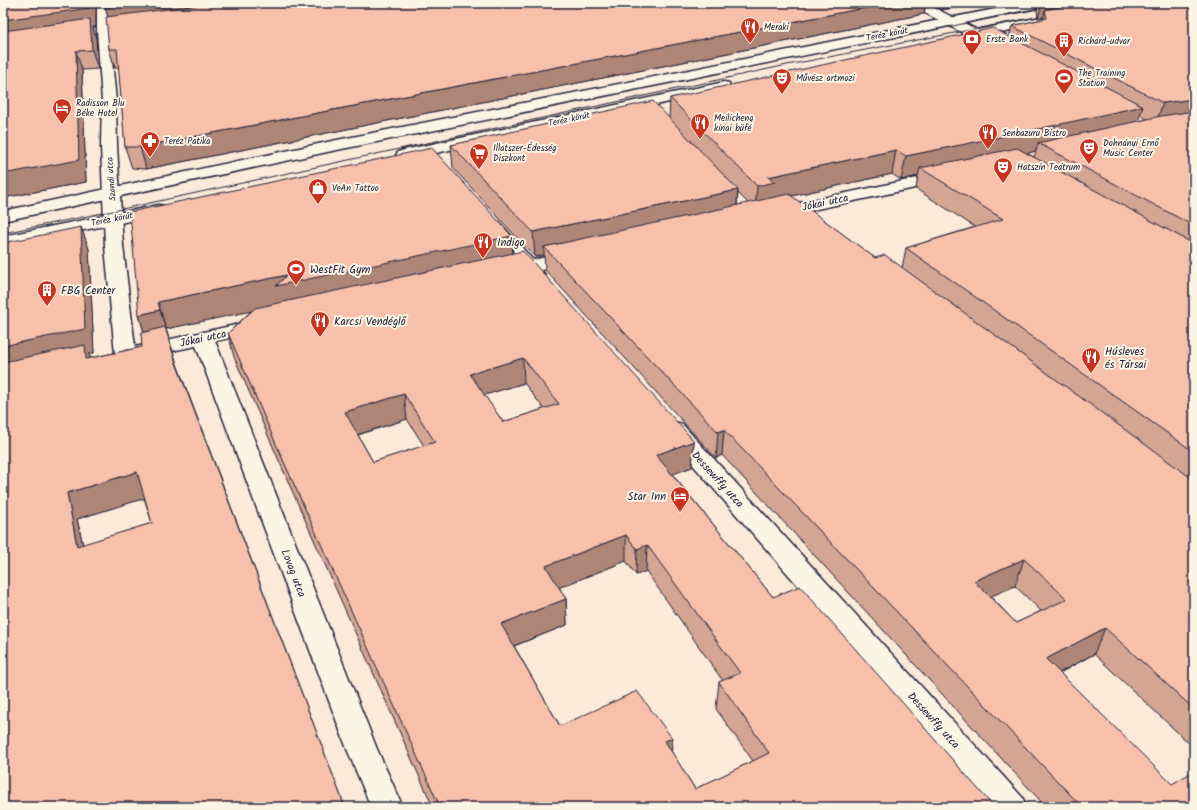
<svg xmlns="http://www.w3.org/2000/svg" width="1197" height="810" font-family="Kalam,sans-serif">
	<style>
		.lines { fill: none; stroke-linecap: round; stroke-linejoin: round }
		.minor-casing { stroke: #22223b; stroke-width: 3 }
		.secondary-casing { stroke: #22223b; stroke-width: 3 }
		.minor { fill: #fcf5e5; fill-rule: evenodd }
		.secondary { fill: #fcf5e5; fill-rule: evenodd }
		.tram { stroke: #22223b; stroke-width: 1 }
		.wall { fill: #d4a593; stroke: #22223b; fill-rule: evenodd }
		.shaded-wall { fill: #ad8678; stroke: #22223b }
		.building { fill: #f7c0ab; stroke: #22223b; fill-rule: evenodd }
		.labels { text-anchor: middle; stroke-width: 4; stroke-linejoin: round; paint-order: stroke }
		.far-poi-label { font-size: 9px; fill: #22223b; stroke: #fcf5e5; text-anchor: start }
		.far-street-label { font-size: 9px; fill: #22223b; stroke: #fcf5e5 }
		.street-label { font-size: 11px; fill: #22223b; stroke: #fcf5e5 }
		.poi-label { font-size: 11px; fill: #22223b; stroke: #fcf5e5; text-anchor: start }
	</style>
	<rect width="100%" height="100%" fill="#fbead9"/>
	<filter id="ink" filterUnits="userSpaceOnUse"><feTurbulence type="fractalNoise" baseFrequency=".025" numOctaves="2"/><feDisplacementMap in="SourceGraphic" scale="8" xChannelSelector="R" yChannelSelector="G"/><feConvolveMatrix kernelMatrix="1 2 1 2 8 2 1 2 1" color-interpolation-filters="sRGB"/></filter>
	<g filter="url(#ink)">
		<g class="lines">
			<g class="minor-casing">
				<g id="minor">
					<path d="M97,3H109V30L116,101L117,146L123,246L135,347L258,320L265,322L268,326L265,330L215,341L377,749L403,807H371L347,749L196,346L142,357L135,355L132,358L125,360L118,358L115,354L105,246L101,146L102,101L97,30Z"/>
					<path d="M910,3H925L1001,42L1003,45L1001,48H991L912,6Z"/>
					<path d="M946,172L952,174L954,177L952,180L775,218L769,217L766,213L769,209L775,208Z"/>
					<path d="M493,221L499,222L533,260L573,251L579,253L582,257L579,261L541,270L545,275L543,279C534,281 530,280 525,274L507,278L500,276L498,272L500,268L517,264L484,226L487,222Z"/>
					<path d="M674,422L682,424L1022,797L1027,807H991L666,434L663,429L666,424Z"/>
				</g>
			</g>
			<g class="secondary-casing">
				<g id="secondary">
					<path d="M1025,3H1049L1047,6L1043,7L332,151L3,221V211L332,141Z"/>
					<path d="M1041,17L1045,18L1047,21L1045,24L967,40L962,39L961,36L962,33L967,32Z"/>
					<path d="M724,82L729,83L731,86L729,89L404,160L398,158L396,155L398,152L404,150Z"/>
					<path d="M159,205L165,206L168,210L165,214L3,246V236Z"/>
				</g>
			</g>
			<use href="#minor" class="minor"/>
			<use href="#secondary" class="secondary"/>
			<g class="tram">
				<path d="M897,38L1018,12L1070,3"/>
				<path d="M3,233L113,211L787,65L1048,15"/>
			</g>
		</g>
		<g class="wall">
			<path d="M96,3V27H93L96,38L98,69L82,70L86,182L3,198Z"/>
			<path d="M105,3H926L924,14L146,169L132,168L125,147L119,68H115L109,49L108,17L105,7Z"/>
			<path d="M928,3H978L942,10Z"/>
			<path d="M1039,3H1194V748L1094,654L1060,673L1194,807H1046L722,455L716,458L545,270L544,255L535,257L453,168L451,145L669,118L670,98L1009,37L1012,26L1043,19L1044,17L1038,18L1037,10ZM1140,115L1147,119L1138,121ZM1036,151L1034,157L1027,153ZM892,174L901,180L918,176L916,189L975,227L906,248L902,268L875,258L791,196ZM738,193L748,203L737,206ZM1015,586L1041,611L1016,623L990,596Z"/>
			<path d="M81,227L89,249L94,353L89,354L90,358L142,347L144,332L139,315L512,236L513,254L694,441L692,467L672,474L773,597L994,807H433L290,486L234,357L228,333L252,310L166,329L177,364L345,807H3ZM524,383L544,409L503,422L484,395ZM407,419L424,446L373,462L358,435ZM144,498L152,523L83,545L77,519ZM626,561L636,575L646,571L723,681L719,682L716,709L753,761L695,789L671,751L560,726L514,646L567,625L566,599L559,587Z"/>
		</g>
		<g class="shaded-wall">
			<path d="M90,3H96V27H93L96,38L98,69L92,50L3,39V20Z"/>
			<path d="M137,3H275L110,25L105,7Z"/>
			<path d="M891,3H926L924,14L146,169L140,147Z"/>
			<path d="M943,3H978L942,10Z"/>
			<path d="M1042,3H1111L1045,10L1044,17L1038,18Z"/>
			<path d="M76,51L82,70L86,182L3,198V174Z"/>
			<path d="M1194,99V118L1156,123L1163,103Z"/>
			<path d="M1143,106L1136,128L1038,143L1036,151L1014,157L920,168L918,176L901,180L906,156Z"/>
			<path d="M896,150L892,174L773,200L755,210L757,186L768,177Z"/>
			<path d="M738,190L736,214L544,247V255L535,257L533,232Z"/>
			<path d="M81,227L89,249L94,353L89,354L94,369L3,372V346Z"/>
			<path d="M512,236L513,262L280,305L166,329L158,302L287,275Z"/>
			<path d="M160,310L184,388L147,342L139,315Z"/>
			<path d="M523,358L524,383L472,399L470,374Z"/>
			<path d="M404,394L407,419L350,437L345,412Z"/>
			<path d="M724,430L722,455L716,458L718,432Z"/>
			<path d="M694,441L692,467L655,481L656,455Z"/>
			<path d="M137,472L146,498L77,519L89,572L77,546L67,493Z"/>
			<path d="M626,535V561L548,592L546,566Z"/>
			<path d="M647,545L646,571L636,575L637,549Z"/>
			<path d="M1024,559L1015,586L966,607L974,581Z"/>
			<path d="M566,599L567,625L503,650L501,624Z"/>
			<path d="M1105,628L1094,654L1036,685L1046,659Z"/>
			<path d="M672,738L671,764L665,741Z"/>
		</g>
		<g class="building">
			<path d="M3,3H90V8L3,20Z"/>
			<path d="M105,3H137L105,7Z"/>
			<path d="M215,3H891L140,147H125L117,49H109L106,17Z"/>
			<path d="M1080,3H1194V99L1163,103L1012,26L1047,18L1045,10Z"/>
			<path d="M90,19L92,50L76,51L79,160L3,174V31Z"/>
			<path d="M993,28L1143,106L1020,133L906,156L896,150L768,177L775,182L757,186L670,98Z"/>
			<path d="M653,101L738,190L533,232L451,145Z"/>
			<path d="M1194,111V226L1038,143L1161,116Z"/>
			<path d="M432,148L512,236L276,286L287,275L158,302L160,310L139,315L130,212Z"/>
			<path d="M1017,148L1194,244V452L906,248L1003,219L920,168Z"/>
			<path d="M789,194L875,258L885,255L1194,480V709L1105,628L1046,659L1172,784L1194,771V807H1082L724,430L718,432L544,247ZM1024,559L1067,599L1016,623L974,581Z"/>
			<path d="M81,227L85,329L3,346V243Z"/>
			<path d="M523,251L694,441L656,455L773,597L800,586L994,807H440L283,460L228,333L255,308ZM523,358L559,404L503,422L470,374ZM404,394L435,442L373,462L345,412ZM626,535L637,549L647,545L740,673L719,682L769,753L695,789L665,741L672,738L637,691L560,726L501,624L566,599L546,566Z"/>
			<path d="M165,327L176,363L345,807H3V362L85,345L86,359L142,347L141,333ZM137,472L152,523L77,546L67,493Z"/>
		</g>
	</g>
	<defs>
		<g id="restaurant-pin" transform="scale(1)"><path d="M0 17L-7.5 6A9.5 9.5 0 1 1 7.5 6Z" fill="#c8321e" stroke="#fcf5e5"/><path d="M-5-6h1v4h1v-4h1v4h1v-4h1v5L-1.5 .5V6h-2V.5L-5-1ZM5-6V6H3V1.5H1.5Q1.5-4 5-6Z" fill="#fff"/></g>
		<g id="bank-pin" transform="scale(1)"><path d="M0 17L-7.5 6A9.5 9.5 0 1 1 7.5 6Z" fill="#c8321e" stroke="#fcf5e5"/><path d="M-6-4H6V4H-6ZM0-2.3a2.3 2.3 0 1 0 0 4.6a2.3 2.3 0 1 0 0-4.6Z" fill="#fff"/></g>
		<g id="building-pin" transform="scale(1)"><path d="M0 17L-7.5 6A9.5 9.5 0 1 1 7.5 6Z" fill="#c8321e" stroke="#fcf5e5"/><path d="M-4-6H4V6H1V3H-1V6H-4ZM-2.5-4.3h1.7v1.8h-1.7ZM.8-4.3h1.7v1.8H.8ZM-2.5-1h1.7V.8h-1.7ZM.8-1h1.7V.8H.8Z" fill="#fff"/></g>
		<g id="theatre-pin" transform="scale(1)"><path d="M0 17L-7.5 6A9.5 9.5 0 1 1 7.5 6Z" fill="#c8321e" stroke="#fcf5e5"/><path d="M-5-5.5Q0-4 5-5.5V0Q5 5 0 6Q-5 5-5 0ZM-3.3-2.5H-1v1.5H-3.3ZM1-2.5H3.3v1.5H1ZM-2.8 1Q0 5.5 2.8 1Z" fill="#fff"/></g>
		<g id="stadium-pin" transform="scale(1)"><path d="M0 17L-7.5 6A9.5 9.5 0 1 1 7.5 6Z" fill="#c8321e" stroke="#fcf5e5"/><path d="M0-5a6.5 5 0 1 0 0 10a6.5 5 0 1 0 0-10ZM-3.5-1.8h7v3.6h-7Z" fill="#fff"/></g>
		<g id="hotel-pin" transform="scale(1)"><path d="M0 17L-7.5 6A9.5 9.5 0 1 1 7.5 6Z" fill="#c8321e" stroke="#fcf5e5"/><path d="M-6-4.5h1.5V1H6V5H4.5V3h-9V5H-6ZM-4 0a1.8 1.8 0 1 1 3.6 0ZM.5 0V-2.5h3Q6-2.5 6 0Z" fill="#fff"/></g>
		<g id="pharmacy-pin" transform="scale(1)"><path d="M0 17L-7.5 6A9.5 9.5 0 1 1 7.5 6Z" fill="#c8321e" stroke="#fcf5e5"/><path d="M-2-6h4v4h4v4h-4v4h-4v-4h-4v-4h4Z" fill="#fff"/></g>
		<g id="supermarket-pin" transform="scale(1)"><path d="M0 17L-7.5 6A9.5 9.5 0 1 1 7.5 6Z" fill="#c8321e" stroke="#fcf5e5"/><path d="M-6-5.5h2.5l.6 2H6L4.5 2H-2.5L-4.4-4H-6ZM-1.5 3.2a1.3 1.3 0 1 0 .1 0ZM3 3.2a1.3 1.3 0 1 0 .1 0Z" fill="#fff"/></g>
		<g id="shop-pin" transform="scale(1)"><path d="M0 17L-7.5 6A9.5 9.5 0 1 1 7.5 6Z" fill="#c8321e" stroke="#fcf5e5"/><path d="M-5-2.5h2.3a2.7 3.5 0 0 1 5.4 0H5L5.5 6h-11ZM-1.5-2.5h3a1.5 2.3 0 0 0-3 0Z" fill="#fff"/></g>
	</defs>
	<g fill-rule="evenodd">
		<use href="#restaurant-pin" x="750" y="27"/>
		<use href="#bank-pin" x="972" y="39"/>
		<use href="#building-pin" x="1064" y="41"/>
		<use href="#theatre-pin" x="782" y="78"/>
		<use href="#stadium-pin" x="1064" y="78"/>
		<use href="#hotel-pin" x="62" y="108"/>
		<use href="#restaurant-pin" x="700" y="123"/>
		<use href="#restaurant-pin" x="988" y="133"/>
		<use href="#pharmacy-pin" x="150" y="141"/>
		<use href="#theatre-pin" x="1089" y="148"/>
		<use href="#supermarket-pin" x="479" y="153"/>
		<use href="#theatre-pin" x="1003" y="167"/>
		<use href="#shop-pin" x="318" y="188"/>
		<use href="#restaurant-pin" x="483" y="242"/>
		<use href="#stadium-pin" x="296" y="269"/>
		<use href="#building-pin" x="47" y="290"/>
		<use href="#restaurant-pin" x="320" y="321"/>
		<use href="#restaurant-pin" x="1091" y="357"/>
		<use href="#hotel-pin" x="680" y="496"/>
	</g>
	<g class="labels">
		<g class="far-poi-label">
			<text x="764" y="30">Meraki</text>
			<text x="986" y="42">Erste Bank</text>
			<text x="1078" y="44">Richárd-udvar</text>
			<text x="1078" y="76">The Training<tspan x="1078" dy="10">Station</tspan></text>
			<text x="796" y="81">Művész artmozi</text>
			<text x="76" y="106">Radisson Blu<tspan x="76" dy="10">Béke Hotel</tspan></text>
			<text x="714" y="121">Meilicheng<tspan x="714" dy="10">kínai büfé</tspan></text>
			<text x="1002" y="136">Senbazuru Bistro</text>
			<text x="164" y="144">Teréz Patika</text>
			<text x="1103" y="146">Dohnányi Ernő<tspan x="1103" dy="10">Music Center</tspan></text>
			<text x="493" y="151">Illatszer-Édesség<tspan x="493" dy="10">Diszkont</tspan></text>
			<text x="1017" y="170">Hatszín Teátrum</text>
			<text x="332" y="191">VeAn Tattoo</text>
		</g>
		<g class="far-street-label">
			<text transform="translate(887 34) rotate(-11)" y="3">Teréz körút</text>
			<text transform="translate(569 119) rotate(-12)" y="3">Teréz körút</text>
			<text transform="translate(111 179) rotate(-94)" y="3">Szondi utca</text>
			<text transform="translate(112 219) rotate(-11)" y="3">Teréz körút</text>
		</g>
		<g class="street-label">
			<text transform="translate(825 202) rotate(-12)" y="4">Jókai utca</text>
			<text transform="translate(203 338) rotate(-12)" y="4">Jókai utca</text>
			<text transform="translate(718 479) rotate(48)" y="4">Dessewffy utca</text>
			<text transform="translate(294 573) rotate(69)" y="4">Lovag utca</text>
			<text transform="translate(934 720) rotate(48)" y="4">Dessewffy utca</text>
		</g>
		<g class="poi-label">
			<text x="497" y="246">Indigo</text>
			<text x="310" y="273">WestFit Gym</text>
			<text x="61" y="294">FBG Center</text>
			<text x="334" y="325">Karcsi Vendéglő</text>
			<text x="1105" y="355">Húsleves<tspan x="1105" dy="13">és Társai</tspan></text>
			<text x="666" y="500" text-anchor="end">Star Inn</text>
		</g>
	</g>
	<rect width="1197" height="810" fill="none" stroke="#fcf5e5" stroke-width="16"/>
	<rect x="8" y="8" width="1181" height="794" fill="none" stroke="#22223b" stroke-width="1.5" filter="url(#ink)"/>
</svg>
